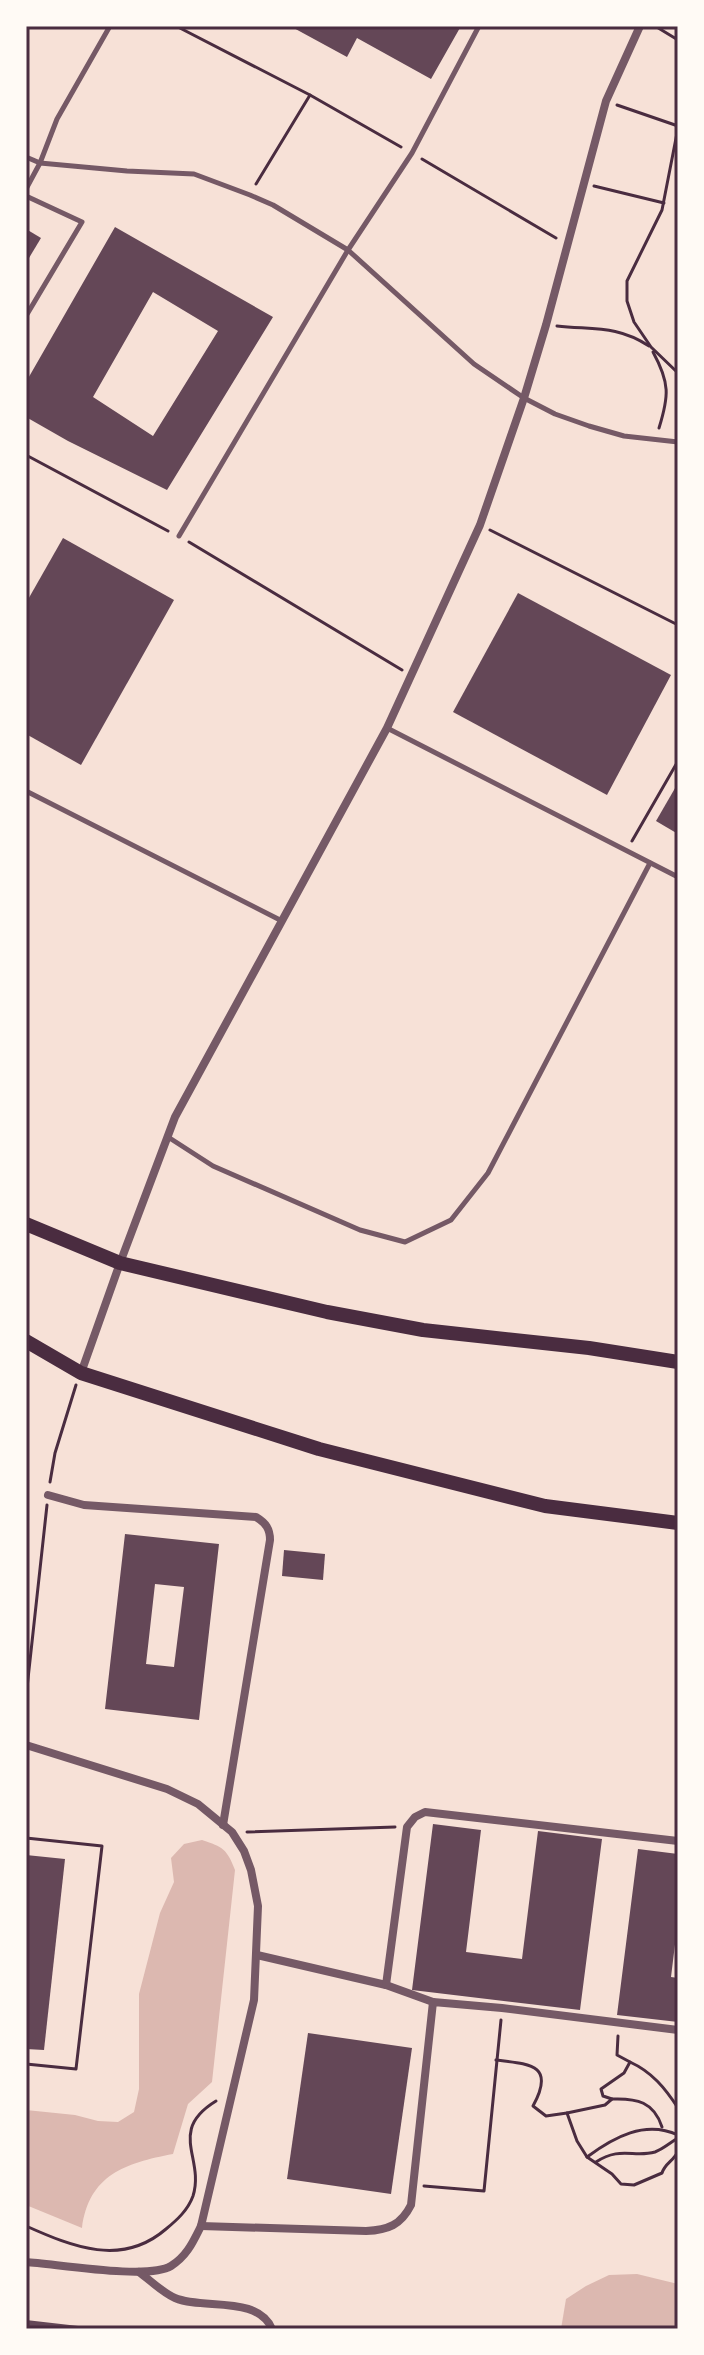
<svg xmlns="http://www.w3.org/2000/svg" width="704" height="2355" font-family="Signika,sans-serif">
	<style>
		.water { fill: #dcb8b0 }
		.building { fill: #644757; fill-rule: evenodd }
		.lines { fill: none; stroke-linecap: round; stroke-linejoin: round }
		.path { stroke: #4a2c40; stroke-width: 3 }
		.service { stroke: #755966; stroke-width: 5 }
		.minor { stroke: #755966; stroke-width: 8 }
		.secondary { stroke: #4a2c40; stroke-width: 14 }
		.neatline { fill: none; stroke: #4a2c40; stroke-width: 3 }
	</style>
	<rect width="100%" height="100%" fill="#f7e1d7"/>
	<g class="water">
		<path d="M202,1840C223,1847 227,1849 235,1870L212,2082L188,2104L173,2154C125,2163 89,2175 82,2228L26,2205V2110L75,2115L98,2121L118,2122L134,2112L139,2089V1994L160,1913L174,1882L171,1858L184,1844Z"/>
		<path d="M637,2274L678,2284V2329H561L566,2299L586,2286L609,2275Z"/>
	</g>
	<g class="building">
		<path d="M290,26H461L431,79L357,38L347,57Z"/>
		<path d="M115,227L273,317L167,490L68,441L26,417V382ZM153,292L218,331L153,436L93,397Z"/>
		<path d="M26,229L41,238L26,263Z"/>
		<path d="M63,538L174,600L81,765L26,734V603Z"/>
		<path d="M518,593L671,675L607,795L453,712Z"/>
		<path d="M678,783V834L656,821Z"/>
		<path d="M125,1534L219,1544L199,1720L105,1709ZM155,1584L184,1587L174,1667L146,1664Z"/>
		<path d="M284,1550L325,1554L323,1580L282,1576Z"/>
		<path d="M433,1824L481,1830L466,1952L522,1959L538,1831L602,1839L580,2010L412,1990Z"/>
		<path d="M638,1849L678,1854V1920L671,1977L678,1978V2022L617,2015Z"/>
		<path d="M26,1855L65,1859L44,2050L26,2049Z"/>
		<path d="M308,2033L412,2048L391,2194L287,2179Z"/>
		<path d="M26,2320L87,2327V2329H26Z"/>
	</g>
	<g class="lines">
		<g class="path">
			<path d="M176,26L310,95L401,147"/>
			<path d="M655,26L678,40"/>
			<path d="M617,105L678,126"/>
			<path d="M678,128L662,210L627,281V301L634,322L651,347L678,373"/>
			<path d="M422,159L556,238"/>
			<path d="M256,184L310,95"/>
			<path d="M594,186L664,203"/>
			<path d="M557,326C593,330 617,325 649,346"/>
			<path d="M653,352C670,383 669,396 659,428"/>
			<path d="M26,455L168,531"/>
			<path d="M490,530L678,625"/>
			<path d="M189,542L402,670"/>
			<path d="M632,841L678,761"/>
			<path d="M50,1482L55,1453L76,1385"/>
			<path d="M26,1697L47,1505"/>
			<path d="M247,1832L395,1827"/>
			<path d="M26,1838L102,1846L76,2069L26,2064"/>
			<path d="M618,2036L617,2055L630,2062L624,2073L601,2089L603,2096L612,2099L605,2105L567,2113L577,2141L587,2157L612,2174L621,2184L634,2185L662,2173C665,2163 674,2161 678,2151"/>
			<path d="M496,2060C529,2064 556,2064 533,2106L546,2116L567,2113"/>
			<path d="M630,2062C652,2072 665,2088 678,2108"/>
			<path d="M612,2099C637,2098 654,2102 662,2127"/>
			<path d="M587,2157C614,2137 645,2120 678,2135"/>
			<path d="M596,2162C620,2146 634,2158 655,2152C663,2149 671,2142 678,2138"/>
			<path d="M424,2186L484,2191L501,2020"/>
			<path d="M26,2226C73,2247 122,2267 166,2229C177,2220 188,2210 193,2196C205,2158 167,2131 216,2101"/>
		</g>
		<g class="service">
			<path d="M26,157L40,163L127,171L194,174L250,195L273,205L348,250L474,364L524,398L555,414L589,426L624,436L678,442"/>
			<path d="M26,189L40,163L57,119L110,26"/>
			<path d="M26,196L82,222L26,316"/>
			<path d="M179,536L348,250L412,153L479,26"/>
			<path d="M387,728L678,877"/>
			<path d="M26,791L282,921"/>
			<path d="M168,1137L213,1166L360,1230L405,1242L451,1220L488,1173L650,863"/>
		</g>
		<g class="minor">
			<path d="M81,1373L120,1263L175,1117L387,728L480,525L524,398L546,325L606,101L640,26"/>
			<path d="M48,1495L84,1505L256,1517C266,1523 270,1529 270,1540L223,1825"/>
			<path d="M26,1745L167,1789L198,1804L232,1832L244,1851L251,1870L258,1906L254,2000L201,2226C193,2242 187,2256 171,2266C148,2280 57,2264 26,2262"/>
			<path d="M257,1955L386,1985L433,2002"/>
			<path d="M386,1985L407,1827L415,1817L425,1812L678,1841"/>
			<path d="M201,2226L366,2231C388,2230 401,2225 411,2205L433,2002L502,2008L678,2030"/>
			<path d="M139,2272C150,2280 163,2293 175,2298C203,2310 258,2295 272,2329"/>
		</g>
		<g class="secondary">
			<path d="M26,1224L120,1263L327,1312L423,1330L589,1348L678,1362"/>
			<path d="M26,1341L81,1373L319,1449L545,1506L678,1523"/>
		</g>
	</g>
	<rect width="704" height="2355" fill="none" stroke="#fffaf5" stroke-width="56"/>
	<rect x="28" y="28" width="648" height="2299" class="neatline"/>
</svg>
